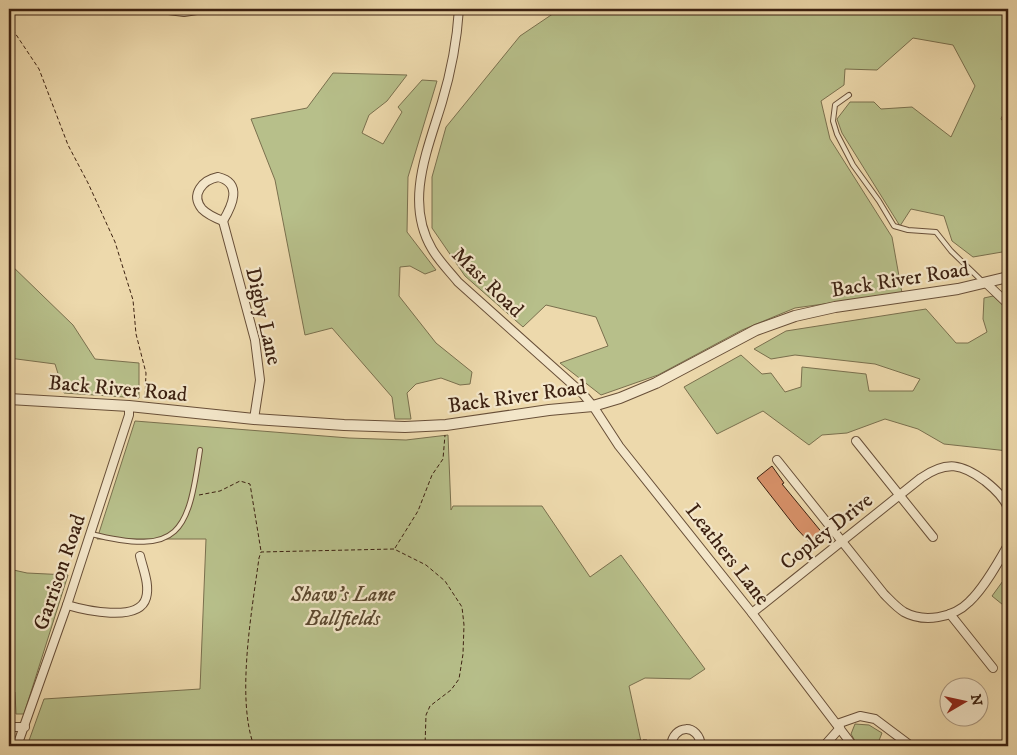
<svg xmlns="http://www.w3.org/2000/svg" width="1017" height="755" font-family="'IM FELL DW Pica',serif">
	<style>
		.green { fill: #b7bf8a; stroke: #7a704e }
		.building { fill: #d89169; stroke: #3c2111 }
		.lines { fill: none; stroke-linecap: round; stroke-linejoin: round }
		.service-casing { stroke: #684f38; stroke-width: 6 }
		.minor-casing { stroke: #684f38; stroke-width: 10 }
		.tertiary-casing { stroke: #684f38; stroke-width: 12 }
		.path { stroke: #3c2111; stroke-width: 1; stroke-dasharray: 4 2.5; stroke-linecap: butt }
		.service { stroke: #f3e6c9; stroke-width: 4 }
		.minor { stroke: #f3e6c9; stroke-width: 8 }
		.tertiary { stroke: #f3e6c9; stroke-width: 10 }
		.labels { text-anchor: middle; stroke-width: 4.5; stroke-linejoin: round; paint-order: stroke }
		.street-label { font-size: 21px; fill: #3c2111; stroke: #f3e6c9 }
		.park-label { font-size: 21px; font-style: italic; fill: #5b482f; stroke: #f3e6c9 }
	</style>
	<rect width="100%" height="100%" fill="#edd9ac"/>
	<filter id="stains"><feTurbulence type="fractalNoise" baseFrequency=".004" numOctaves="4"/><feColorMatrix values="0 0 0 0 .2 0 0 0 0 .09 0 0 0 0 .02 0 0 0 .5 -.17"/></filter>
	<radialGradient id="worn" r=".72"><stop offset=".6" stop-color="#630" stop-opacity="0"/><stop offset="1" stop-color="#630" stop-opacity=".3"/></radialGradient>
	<g class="green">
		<path d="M560,9H1008V103L1001,119L1008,127V251L973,257L952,241L944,216L911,209L900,226L842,133L837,119L850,102H874L881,109L912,107L951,137L975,86L953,45L913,38L877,70L845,69L844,85L821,101L830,139L892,237L902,293L795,308L742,330L658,375L601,395L560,363L608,346L596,317L546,305L523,327L465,276L432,228V177L446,127L520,36Z"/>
		<path d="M333,73L407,75L387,101L369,115L362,133L383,144L402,112L398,107L422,80L437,81L408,177L407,232L436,270L425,274L410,266L400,267L399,296L436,343L472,372L470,384L460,385L441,378L416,384L407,393L411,419H395L392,397L332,328L305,335L275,180L251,119L307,108Z"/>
		<path d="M9,263L73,325L95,359L139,363V398L64,393L55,364L9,358Z"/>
		<path d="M993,296L1008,309V335L1003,376L1008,385V451L944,444L918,429L885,419L847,433L822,435L809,445L763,411L717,434L684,387L741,355L762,374L771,373L785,392L801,387L802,367L866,374L869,391H913L920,379L875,364L795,355L771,359L754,349L786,331L926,309L956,343H968L987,332L983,319L984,298Z"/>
		<path d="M135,421L349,438L406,440L448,435L451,510L453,506H542L590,577L621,555L705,669L690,679L645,678L629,686L642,746H27L44,699L200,689L206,539H97Z"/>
		<path d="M9,569L27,573L68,575L24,714H16L15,692L9,691Z"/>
		<path d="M1008,574V609L992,596Z"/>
		<path d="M855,724L869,725L882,733L878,743L880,746H858L851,734Z"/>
	</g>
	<path class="building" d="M772,466L784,483L782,484L824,535L812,545L797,529L757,478Z"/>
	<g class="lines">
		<g class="service-casing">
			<g id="service">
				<path d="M849,95L835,105L833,121L837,134L853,165L879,201L894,226L908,230L936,232L951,251L982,281"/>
				<path d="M91,534C180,556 188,533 200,450"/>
			</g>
		</g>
		<g class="minor-casing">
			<g id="minor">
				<path d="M161,9L184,12L203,9"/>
				<path d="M459,9C457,40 451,72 442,102C428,149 404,202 432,249C439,261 449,271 458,282L582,393L593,406L619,446L752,613L853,746"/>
				<path d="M218,177C243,183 232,206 223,221C215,218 208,215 202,209C190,194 203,180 218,177Z"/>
				<path d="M223,221L255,340L260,380L254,419"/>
				<path d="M986,283L1008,304"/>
				<path d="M856,441L933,537"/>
				<path d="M777,460L884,594C890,600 896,607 904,612C924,623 953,618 969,602C984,588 998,563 1008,545"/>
				<path d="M67,605C84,610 139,623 146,598C150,585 143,569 140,556"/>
				<path d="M752,613L921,478C947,460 962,464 985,481C995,489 1004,497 1008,508"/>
				<path d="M950,614L993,668"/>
				<path d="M837,724L860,716L875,719L911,746"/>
				<path d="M9,727H25"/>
				<path d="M17,746L67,605L129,415V406"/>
				<path d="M671,746C673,724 699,723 701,746"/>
				<path d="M824,746L840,728"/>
			</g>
		</g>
		<g class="tertiary-casing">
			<path id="tertiary" d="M9,399L129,406L254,419L344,425L405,427L446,425L549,410L593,406L620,398L656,383L756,330L795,316L835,307L958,289L1008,277"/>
		</g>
		<g class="path">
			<path d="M9,24L39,69L68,145L88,183L115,242L133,300L136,334L146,373L145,398"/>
			<path d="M199,495L220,491L240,481L250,484L261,551"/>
			<path d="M395,548L418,511L432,475L443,459L445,435"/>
			<path d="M254,746C236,698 252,610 259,558L261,552L394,549L426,565L445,581L462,607L464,625L463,654L459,679L451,690L430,706L426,715L425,746"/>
			<path d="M618,746C633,738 648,739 664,743"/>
		</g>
		<use href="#service" class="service"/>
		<use href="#minor" class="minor"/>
		<use href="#tertiary" class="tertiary"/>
	</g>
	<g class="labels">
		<g class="street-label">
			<text transform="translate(900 279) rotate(-9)" y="7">Back River Road</text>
			<text transform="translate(488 282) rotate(44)" y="7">Mast Road</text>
			<text transform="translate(264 316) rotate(77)" y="7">Digby Lane</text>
			<text transform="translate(118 388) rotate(5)" y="7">Back River Road</text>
			<text transform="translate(517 396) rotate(-8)" y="7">Back River Road</text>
			<text transform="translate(826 531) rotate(-38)" y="7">Copley Drive</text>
			<text transform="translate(728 554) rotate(52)" y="7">Leathers Lane</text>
			<text transform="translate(59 572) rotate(-71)" y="7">Garrison Road</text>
		</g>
		<g class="park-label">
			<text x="343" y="601">Shaw’s Lane<tspan x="343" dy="24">Ballfields</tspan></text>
		</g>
	</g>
	<rect width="1017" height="755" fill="none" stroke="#edd9ac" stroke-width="30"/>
	<rect x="10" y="10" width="997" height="735" fill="none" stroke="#3c2111" stroke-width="2.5"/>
	<rect x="15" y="15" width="987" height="725" fill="none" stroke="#3c2111"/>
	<g transform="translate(964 702) rotate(81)"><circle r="24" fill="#f3e6c9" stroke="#aa977f"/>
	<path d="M0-4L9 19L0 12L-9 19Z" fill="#8f2418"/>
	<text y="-8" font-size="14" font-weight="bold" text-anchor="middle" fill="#3c2111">N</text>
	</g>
	<rect width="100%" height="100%" filter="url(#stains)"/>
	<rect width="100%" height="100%" fill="url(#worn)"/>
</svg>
